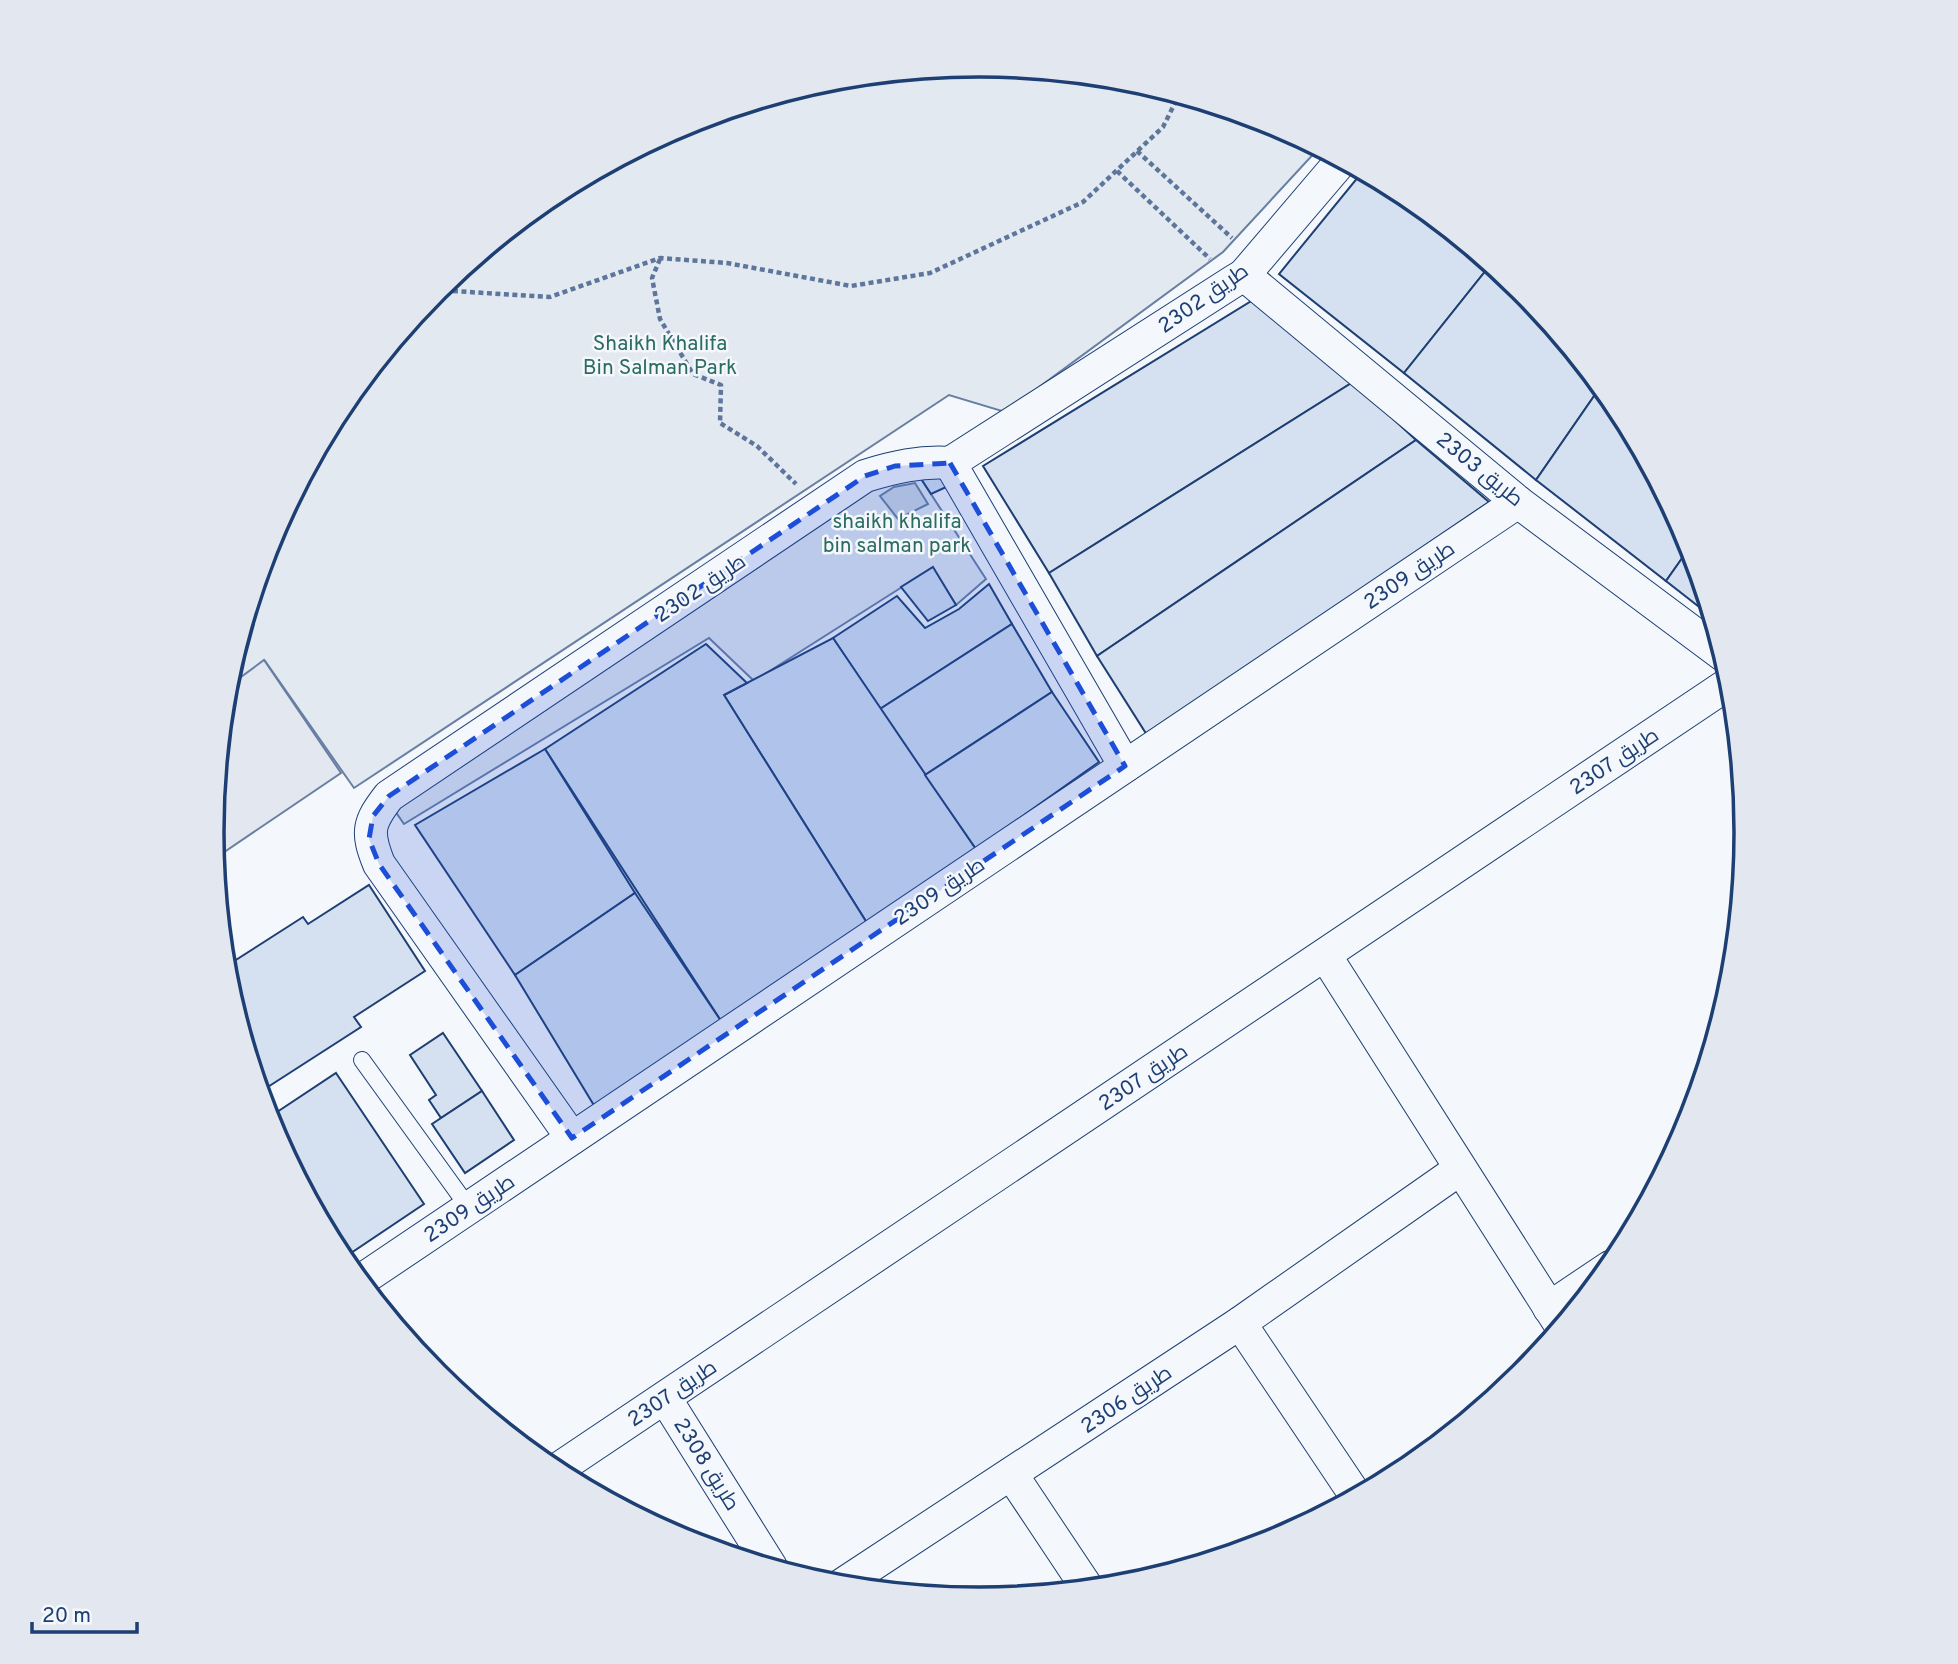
<svg xmlns="http://www.w3.org/2000/svg" width="1958" height="1664" font-family="Overpass,Cairo,sans-serif">
	<style>
		.green { fill: #e3e9f0; stroke: #687fa3; stroke-width: 2 }
		.parking { fill: #e3e8f0; stroke: #687fa3; stroke-width: 2 }
		.water { fill: #cfd7e4; stroke: #687fa3; stroke-width: 2 }
		.building { fill: #d5e0f0; stroke: #1d3f73; stroke-width: 2 }
		.lines { fill: none; stroke-linecap: round; stroke-linejoin: round }
		.lane-casing { stroke: #1d3f73; stroke-width: 18 }
		.street-casing { stroke: #1d3f73; stroke-width: 34 }
		.path { stroke: #5e769c; stroke-width: 4.5; stroke-dasharray: 5 3.5; stroke-linecap: butt }
		.lane { stroke: #f4f7fb; stroke-width: 16 }
		.street { stroke: #f4f7fb; stroke-width: 32 }
		.marked { fill: #1d4ed8; fill-opacity: 0.2; stroke: #1d4ed8; stroke-width: 5; stroke-dasharray: 14 9; stroke-linejoin: round }
		.labels { text-anchor: middle; stroke-width: 5; stroke-linejoin: round; paint-order: stroke }
		.street-label { font-size: 21px; fill: #1d3f73; stroke: #f4f7fb }
		.park-label { font-size: 21px; fill: #2c6c60; stroke: #f4f7fb }
		.rim { fill: none; stroke: #1d3f73; stroke-width: 3.5 }
	</style>
	<rect width="100%" height="100%" fill="#f4f7fb"/>
	<g class="green">
		<path d="M979,65L1129,80L1273,123L1319,148L1223,252L1005,412L949,395L354,788L265,661L226,688L270,538L341,405L437,289L553,194L686,123L830,79Z"/>
		<path d="M918,474L986,579L956,605L932,568L754,681L709,638L404,824L395,811L891,478Z"/>
	</g>
	<path class="parking" d="M264,660L341,773L214,859L212,832L226,688Z"/>
	<path class="water" d="M915,483L928,504L898,519L880,496L894,487Z"/>
	<g class="building">
		<path d="M1363,171L1406,195L1491,264L1404,373L1279,274Z"/>
		<path d="M1491,264L1522,290L1601,386L1536,480L1404,373Z"/>
		<path d="M1253,300L1353,382L1049,573L983,466Z"/>
		<path d="M1353,382L1416,440L1097,656L1049,573Z"/>
		<path d="M1601,386L1617,406L1688,539L1690,547L1666,581L1536,480Z"/>
		<path d="M1416,440L1489,502L1147,735L1097,656Z"/>
		<path d="M945,467L955,483L931,494L918,474Z"/>
		<path d="M1690,547L1712,617L1666,581Z"/>
		<path d="M933,567L956,605L928,621L901,587Z"/>
		<path d="M989,584L1012,624L880,709L833,638L897,596L925,628L959,609Z"/>
		<path d="M1012,624L1052,692L925,775L880,709Z"/>
		<path d="M833,638L976,849L867,923L724,695Z"/>
		<path d="M706,644L747,683L724,695L867,923L723,1024L545,749Z"/>
		<path d="M1052,692L1099,762L976,849L925,775Z"/>
		<path d="M545,749L635,893L515,975L415,825Z"/>
		<path d="M369,885L425,971L354,1017L361,1027L260,1092L225,967L303,917L308,924Z"/>
		<path d="M635,893L723,1024L598,1112L515,975Z"/>
		<path d="M443,1033L482,1091L441,1118L429,1100L436,1095L410,1055Z"/>
		<path d="M336,1073L424,1204L342,1259L268,1118Z"/>
		<path d="M482,1091L514,1140L465,1173L432,1124Z"/>
	</g>
	<g class="lines">
		<g class="lane-casing">
			<path id="lane" d="M362,1060L469,1208"/>
		</g>
		<g class="street-casing">
			<g id="street">
				<path d="M1244,275L1518,502L1723,655"/>
				<path d="M950,463L1125,766"/>
				<path d="M1325,955L1561,1326"/>
				<path d="M572,1138L379,864C366,832 368,823 389,796L865,476C894,467 920,461 950,463L1234,281L1244,275L1342,160"/>
				<path d="M360,1281L1518,502"/>
				<path d="M1549,1308L1610,1267"/>
				<path d="M1240,1323L1356,1496"/>
				<path d="M665,1398L771,1567"/>
				<path d="M555,1471L1731,682"/>
				<path d="M1012,1475L1088,1589"/>
				<path d="M840,1586L1240,1323L1460,1169"/>
			</g>
		</g>
		<g class="path">
			<path d="M1137,151L1232,238"/>
			<path d="M1117,171L1210,259"/>
			<path d="M660,259L652,278L660,319L693,374L721,385L720,423L757,446L796,484"/>
			<path d="M436,290L550,297L660,258L727,263L851,286L930,273L1083,202L1163,127L1179,95"/>
		</g>
		<use href="#lane" class="lane"/>
		<use href="#street" class="street"/>
	</g>
	<path class="marked" d="M950,463L1125,766L572,1138L379,864L369,839L373,816L389,796L865,476L895,466Z"/>
	<g class="labels">
		<g class="street-label">
			<text transform="translate(1203 298) rotate(-35)" y="7">طريق 2302</text>
			<text transform="translate(1480 469) rotate(39)" y="7">طريق 2303</text>
			<text transform="translate(1409 575) rotate(-34)" y="7">طريق 2309</text>
			<text transform="translate(700 588) rotate(-34)" y="7">طريق 2302</text>
			<text transform="translate(1614 761) rotate(-34)" y="7">طريق 2307</text>
			<text transform="translate(939 891) rotate(-34)" y="7">طريق 2309</text>
			<text transform="translate(1143 1077) rotate(-34)" y="7">طريق 2307</text>
			<text transform="translate(469 1208) rotate(-34)" y="7">طريق 2309</text>
			<text transform="translate(672 1393) rotate(-34)" y="7">طريق 2307</text>
			<text transform="translate(1126 1399) rotate(-34)" y="7">طريق 2306</text>
			<text transform="translate(707 1464) rotate(58)" y="7">طريق 2308</text>
		</g>
		<g class="park-label">
			<text x="660" y="350">Shaikh Khalifa<tspan x="660" dy="24">Bin Salman Park</tspan></text>
			<text x="897" y="528">shaikh khalifa<tspan x="897" dy="24">bin salman park</tspan></text>
		</g>
	</g>
	<path d="M0 0H1958V1664H0ZM224 832a755 755 0 1 1 1510 0a755 755 0 1 1-1510 0Z" fill="#e3e8f0" fill-rule="evenodd"/>
	<path class="rim" d="M224 832a755 755 0 1 1 1510 0a755 755 0 1 1-1510 0Z"/>
	<path d="M32 1622v10h105v-10" fill="none" stroke="#1d3f73" stroke-width="3.5"/>
	<text x="42" y="1622" font-size="21" fill="#1d3f73" stroke="#f4f7fb" stroke-width="5" paint-order="stroke">20 m</text>
</svg>
